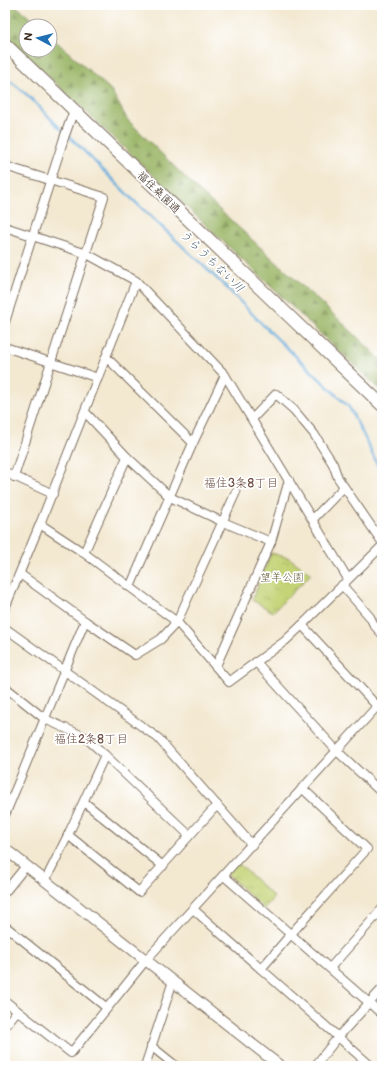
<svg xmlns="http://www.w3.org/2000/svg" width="387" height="1071" font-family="'Balsamiq Sans','Klee One',sans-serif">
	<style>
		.forest { fill: url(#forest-firs); stroke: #6a7042 }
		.park { fill: url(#park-crowns); stroke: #7f7e4a }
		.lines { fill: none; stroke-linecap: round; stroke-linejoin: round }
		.stream { stroke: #63aada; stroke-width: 2.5 }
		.minor-casing { stroke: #7b6c5c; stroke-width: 10 }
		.tertiary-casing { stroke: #7b6c5c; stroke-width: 12 }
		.primary-casing { stroke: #7b6c5c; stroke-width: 14 }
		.minor { stroke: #fff; stroke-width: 8 }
		.tertiary { stroke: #fff; stroke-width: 10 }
		.primary { stroke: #fff; stroke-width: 12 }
		.labels { text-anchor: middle; stroke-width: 3.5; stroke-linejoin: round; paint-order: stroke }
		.street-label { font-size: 11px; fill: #3b2a1e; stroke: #fff }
		.park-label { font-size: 11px; fill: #645d38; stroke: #fff }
		.water-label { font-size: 12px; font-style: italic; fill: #4b5d69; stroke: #fff }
		.neighbourhood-label { font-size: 12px; fill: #6e5045; stroke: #fff }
	</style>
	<defs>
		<pattern id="forest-firs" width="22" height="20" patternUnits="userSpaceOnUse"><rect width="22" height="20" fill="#9ab566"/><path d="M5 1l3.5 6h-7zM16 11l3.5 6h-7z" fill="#7f9353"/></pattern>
		<pattern id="park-crowns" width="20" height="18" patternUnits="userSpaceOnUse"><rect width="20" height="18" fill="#c3d375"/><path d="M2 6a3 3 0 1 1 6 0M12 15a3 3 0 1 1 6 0" fill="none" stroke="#a8b565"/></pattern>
	</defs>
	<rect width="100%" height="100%" fill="#fff"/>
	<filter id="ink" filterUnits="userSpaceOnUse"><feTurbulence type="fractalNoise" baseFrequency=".025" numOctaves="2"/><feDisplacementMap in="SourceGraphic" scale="8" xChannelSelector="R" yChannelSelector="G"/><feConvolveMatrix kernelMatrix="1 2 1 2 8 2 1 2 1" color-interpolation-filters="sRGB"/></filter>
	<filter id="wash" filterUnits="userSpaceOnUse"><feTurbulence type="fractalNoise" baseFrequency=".012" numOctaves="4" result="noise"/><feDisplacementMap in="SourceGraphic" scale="16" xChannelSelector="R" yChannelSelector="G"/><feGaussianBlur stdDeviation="0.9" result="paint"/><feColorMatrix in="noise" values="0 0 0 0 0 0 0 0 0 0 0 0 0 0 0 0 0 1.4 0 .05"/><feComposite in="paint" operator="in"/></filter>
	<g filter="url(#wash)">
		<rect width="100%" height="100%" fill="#f3e8d0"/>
		<path class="forest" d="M5,5H15L39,26H26V50H50V36L111,90L127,119L198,190L347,327L382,361V392L5,35Z"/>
		<g class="park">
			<path d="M271,553L289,558L311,574L273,612L252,600Z"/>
			<path d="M238,863L274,897L264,909L227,874Z"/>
		</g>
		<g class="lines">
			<g class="stream">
				<path d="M5,78C28,92 45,114 64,132"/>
				<path d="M68,135L132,199L226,287L263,325L349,407L364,436L382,475"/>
			</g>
		</g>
	</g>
	<g filter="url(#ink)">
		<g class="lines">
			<g class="minor-casing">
				<g id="minor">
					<path d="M5,166L104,197L14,477"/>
					<path d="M5,227L87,254L136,281"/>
					<path d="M5,322L64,138L74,110"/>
					<path d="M5,347L98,378"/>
					<path d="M106,357L193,443"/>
					<path d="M85,412L127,457L170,497L223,522L271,542"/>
					<path d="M252,419L276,394L294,410L314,434L333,464L338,478L382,542"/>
					<path d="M5,472L53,494"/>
					<path d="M313,519L344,487"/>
					<path d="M84,553L127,457"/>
					<path d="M20,574L85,621L135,655L161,639L177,622L236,492"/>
					<path d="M348,579L225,375L136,281L40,524L84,553L177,622L229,682L285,641L302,625L382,546"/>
					<path d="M342,585L370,617L374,625L382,634"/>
					<path d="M130,587L193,443L225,375"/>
					<path d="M5,608L40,524"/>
					<path d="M302,625L377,706"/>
					<path d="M5,628L158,738L252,845"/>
					<path d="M256,662L337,751L382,793"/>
					<path d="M216,666L271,542L289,480"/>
					<path d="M5,687L45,719L85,737L105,755L68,835"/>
					<path d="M105,755L189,835"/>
					<path d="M84,802L163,866"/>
					<path d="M5,815L85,621"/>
					<path d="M224,876L382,1014"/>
					<path d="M45,881L68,835L139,892L217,805"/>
					<path d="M5,892L26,866"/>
					<path d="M193,909L371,1066"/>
					<path d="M5,926L107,1008"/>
					<path d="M330,968L382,909"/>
					<path d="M261,969L291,934L367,849L302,788"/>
					<path d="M5,1001L71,1053L146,960L382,701"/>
					<path d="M5,1026L17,1011"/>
					<path d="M151,1046L176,1066"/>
					<path d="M145,1066L173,981"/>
					<path d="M315,1066L338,1037L382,989"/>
				</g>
			</g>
			<g class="tertiary-casing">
				<path id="tertiary" d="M5,849L280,1066"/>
			</g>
			<g class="primary-casing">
				<path id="primary" d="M5,44L382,405"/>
			</g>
			<use href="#minor" class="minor"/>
			<use href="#tertiary" class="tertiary"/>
			<use href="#primary" class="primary"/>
		</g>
	</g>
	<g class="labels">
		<g class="street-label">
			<text transform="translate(159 192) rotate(44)" y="4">福住桑園通</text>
		</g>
		<g class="park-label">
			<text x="282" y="581">望羊公園</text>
		</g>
		<g class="water-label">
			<text transform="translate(212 261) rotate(44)" y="4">うらうちない川</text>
		</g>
		<g class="neighbourhood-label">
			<text x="241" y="487">福住3条8丁目</text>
			<text x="91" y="743">福住2条8丁目</text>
		</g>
	</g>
	<rect width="387" height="1071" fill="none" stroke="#fff" stroke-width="20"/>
	<g transform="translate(38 38) rotate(277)"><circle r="19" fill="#ffffff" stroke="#b1aaa5"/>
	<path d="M0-3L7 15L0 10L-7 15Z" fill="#1f6fb2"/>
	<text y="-6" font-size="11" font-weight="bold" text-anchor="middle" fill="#3b2a1e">N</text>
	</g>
</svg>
